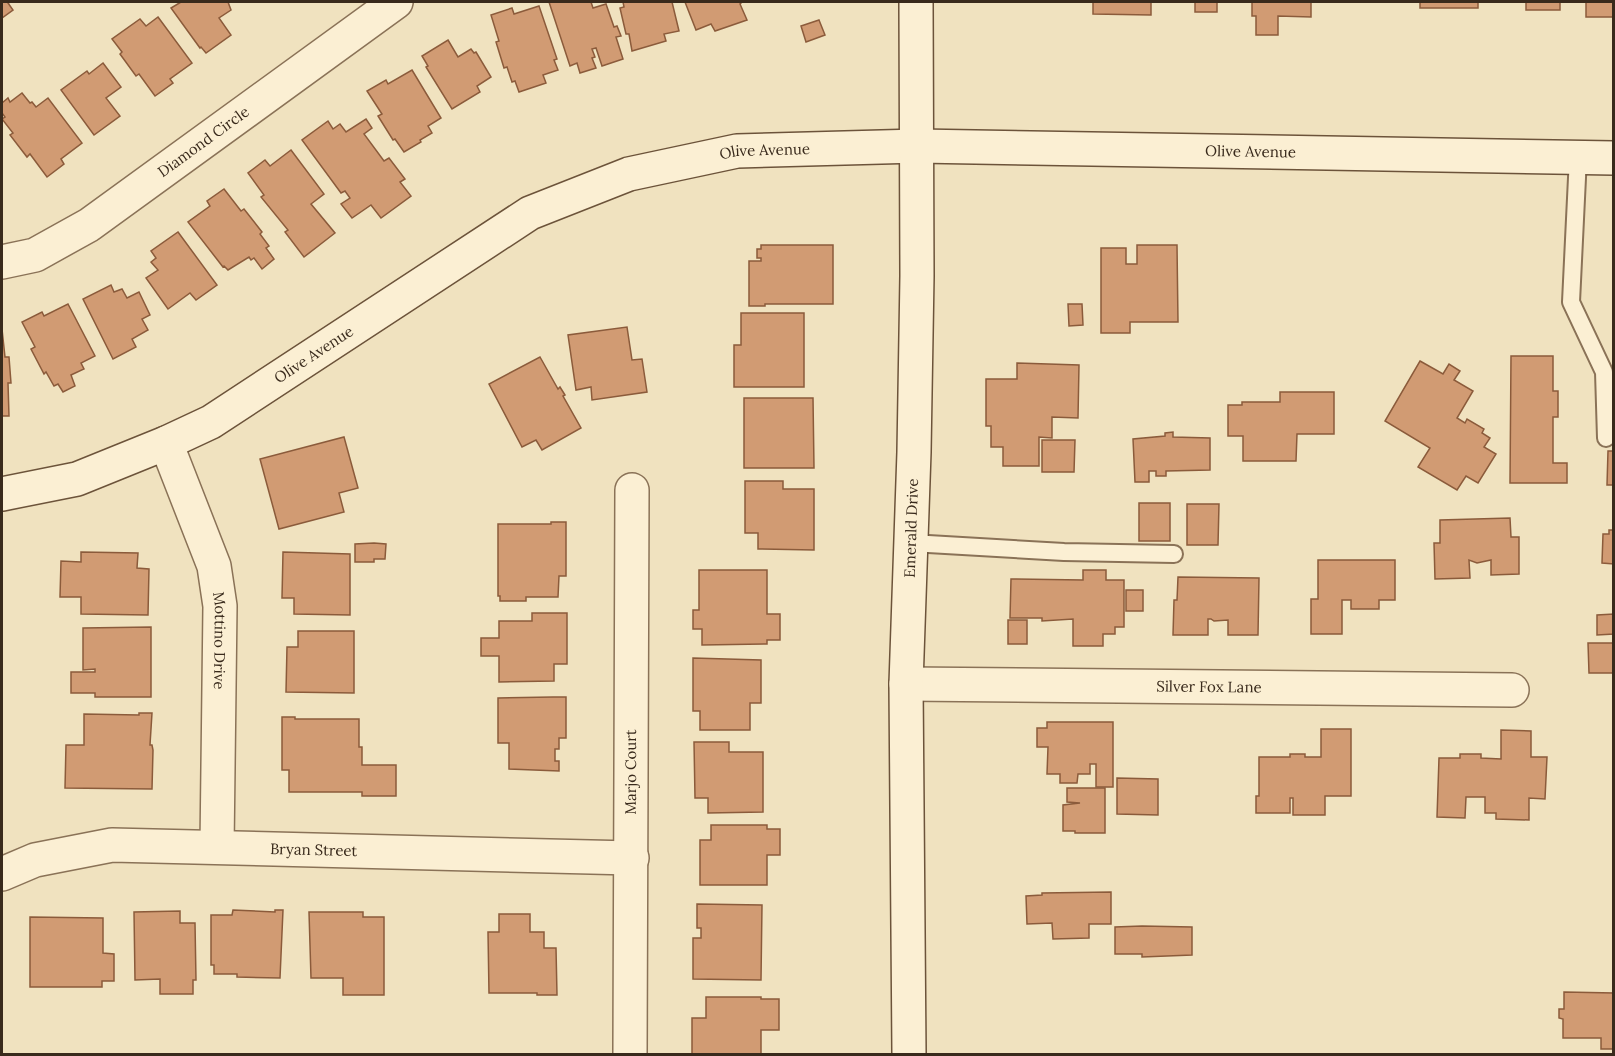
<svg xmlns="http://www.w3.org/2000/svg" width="1615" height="1056" font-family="Lora,serif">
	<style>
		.building { fill: #d19b73; stroke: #8b5b3b; stroke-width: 1.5 }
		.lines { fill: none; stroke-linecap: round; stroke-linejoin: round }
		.lane-casing { stroke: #8a7257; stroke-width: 20 }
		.street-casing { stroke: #8a7257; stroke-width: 36 }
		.secondary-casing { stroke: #6c533a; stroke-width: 36 }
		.lane { stroke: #fbefd3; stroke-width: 16 }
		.street { stroke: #fbefd3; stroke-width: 33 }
		.secondary { stroke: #fbefd3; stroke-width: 33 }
		.labels { text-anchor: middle; stroke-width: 5; stroke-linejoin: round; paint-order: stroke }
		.street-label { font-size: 15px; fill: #392a1c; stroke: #f7eccf }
	</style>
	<rect width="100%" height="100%" fill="#f0e2bf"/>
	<g class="building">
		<path d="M2,2H10L8,3L13,10L2,18Z"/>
		<path d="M181,2H228L231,10L219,18L231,35L206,53L201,47L200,48L171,8Z"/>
		<path d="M549,2H591L593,8L606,4L614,27L617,26L621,36L616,37L623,59L602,66L596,48L592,49L595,57L592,58L596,68L580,73L577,63L570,66Z"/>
		<path d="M623,2H672L679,31L664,34L666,41L632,51L629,34H626L620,8L624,7Z"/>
		<path d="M685,2H742L740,4L747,20L715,31L711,24L696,30Z"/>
		<path d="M1093,2H1151V15L1093,14Z"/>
		<rect x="1195" y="2" width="22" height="10"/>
		<path d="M1252,2H1311V17L1278,16V35H1256V16H1252Z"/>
		<rect x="1420" y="2" width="58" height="6"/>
		<rect x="1526" y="2" width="34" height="8"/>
		<rect x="1586" y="2" width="28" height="15"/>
		<path d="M539,6L557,59L554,60L558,70L543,75L546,83L519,92L515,81L512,82L507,67L504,68L496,42L499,41L491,15L512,8L514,14Z"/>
		<path d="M158,17L192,63L170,79L173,83L155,96L139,74L136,76L120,54L122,52L112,39L140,19L146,26Z"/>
		<path d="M819,20L825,35L806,42L801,26Z"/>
		<path d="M448,40L458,57L471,49L474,53L476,52L491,77L477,86L480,92L452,109L426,67L428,66L422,56Z"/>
		<path d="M103,63L121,87L106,98L120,116L94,135L61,90L87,71L89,74Z"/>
		<path d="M412,70L441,118L428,126L432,133L420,140L421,142L404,152L395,139L393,140L378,116L382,114L367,91L386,80L388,84Z"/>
		<path d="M22,93L30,103L32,102L36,107L48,98L82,143L61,159L64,164L47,177L30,154L27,157L10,135L13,133L2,119L5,117L2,113V103L8,98L10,102Z"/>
		<path d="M366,119L372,128L364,134L384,161L389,158L405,179L400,182L411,196L381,218L371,205L352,218L341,204L350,198L345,191L341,193L302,140L328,121L333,129L340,124L346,132Z"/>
		<path d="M291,150L324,194L311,204L335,233L304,257L285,232L288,230L261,197L264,195L248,173L265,160L270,166Z"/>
		<path d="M224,189L241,211L244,209L262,232L260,234L269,246L266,248L274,259L262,269L254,258L251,260L249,257L228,270L224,266L223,267L188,222L210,206L207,201Z"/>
		<path d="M178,232L217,285L196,300L190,293L168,309L146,278L158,270L151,262L156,258L151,251Z"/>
		<path d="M761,245H833V304H765V306H749V261H761V258H757V249H761Z"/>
		<path d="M1137,245H1177L1178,322H1130V333H1101V248H1126V264H1137Z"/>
		<path d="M111,285L114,292L122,289L127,298L139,292L150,315L142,319L148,330L132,339L136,347L113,359L83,299Z"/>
		<path d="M68,304L95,356L81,363L84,369L71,375L75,386L63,392L58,384L54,386L46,372L44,374L31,349L35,347L22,322L42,312L44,316Z"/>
		<path d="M1068,304H1082L1083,325L1069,326Z"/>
		<path d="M741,313H804V387H734V345H741Z"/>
		<path d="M627,327L632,360L642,359L647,392L592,400L591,387L576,390L568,335Z"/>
		<path d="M2,329L5,357H9L11,383H8L9,416H2Z"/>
		<path d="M1511,356H1553V391H1558V417H1553V463H1567V483H1510Z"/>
		<path d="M540,357L558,389L560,387L565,395L563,396L581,428L542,450L536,440L522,447L489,384Z"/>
		<path d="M1420,361L1443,374L1449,364L1460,371L1454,380L1473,391L1457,418L1465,423L1467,419L1484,429L1482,433L1490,438L1484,447L1496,454L1478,483L1466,476L1457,490L1418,467L1430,448L1385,421Z"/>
		<path d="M1017,363L1079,365L1078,418L1052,417V438L1039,437V466H1003V447H991V426H986V379H1017Z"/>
		<path d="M1280,392H1334V434H1297L1296,461H1243V436H1228V405H1242V402H1280Z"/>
		<path d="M744,398H813L814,468H744Z"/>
		<path d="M1173,432V437L1210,438V470L1166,471V476H1156V471H1149V482H1135L1133,439L1165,436V433Z"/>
		<path d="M344,437L358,488L339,493L344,512L279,529L260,459Z"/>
		<path d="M1042,440H1075L1074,472H1042Z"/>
		<path d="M1608,451H1614V485H1607Z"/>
		<path d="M745,481H783V489H814V550L758,549V533H745Z"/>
		<rect x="1139" y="503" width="31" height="38"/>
		<path d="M1187,504H1219L1218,545H1187Z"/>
		<path d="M1510,518L1511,537H1519V574L1491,575V560L1477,563L1469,560L1470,578L1435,579L1434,543H1440V520Z"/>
		<path d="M551,522H566V576H559L558,597H526V601H500V596H498V524H551Z"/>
		<path d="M1609,530H1614V564L1602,563L1603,534H1609Z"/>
		<path d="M374,543L386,544L385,559H374V562H355V544Z"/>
		<path d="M81,552L138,553L137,568L149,569L148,615L81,614V597H60L61,561L81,562Z"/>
		<path d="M283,552L350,554V615L294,614V598H282Z"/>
		<path d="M1318,560H1395V600H1379V609H1351V600H1342V634H1311V599H1318Z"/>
		<path d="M699,570H767V614H780V640H767V644L702,645V629H693V610H699Z"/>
		<path d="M1083,570H1106V580H1124V627H1115V634H1103V646H1073V619L1042,621V618H1010L1011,579L1083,580Z"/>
		<path d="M1178,577L1259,578L1258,635H1228V620L1214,621L1211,619H1208V635H1173L1174,600H1177Z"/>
		<rect x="1126" y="590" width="17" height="21"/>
		<path d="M532,613H567V664H554V681L499,682V656H481V638H499V621H532Z"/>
		<path d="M1614,614V634L1597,635V615Z"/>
		<rect x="1008" y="620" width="19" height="24"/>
		<path d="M151,627V697H95V693H71V672H95V669L83,670V628Z"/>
		<path d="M298,631H354V693L286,692L287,647H298Z"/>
		<path d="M1588,643H1614V673H1589Z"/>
		<path d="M693,658L761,660V703H750V730H700V711H693Z"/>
		<path d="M553,697H566V738H559V749H555V761H559V771L509,769V743H498V698Z"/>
		<path d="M139,713H152L150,745H152L153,750L152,789L65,788L66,745H84V714L139,715Z"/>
		<path d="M282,717H295V719H359V747H362V765H396V796H362V792H289V770H282Z"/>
		<path d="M1047,722H1113V787H1096V764H1090V774H1078L1077,783H1060V774H1047L1048,747H1037V728H1047Z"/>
		<path d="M1321,729H1351V796H1325V815H1293V798H1290V813H1256V796H1259V757H1290V754H1305V757H1321Z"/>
		<path d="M1501,730L1531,731V757H1547L1545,799L1529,798V820L1496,819V813H1485V797H1466L1465,818L1437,817L1439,758H1460V754H1481V758L1501,759Z"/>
		<path d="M694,742H729V752H763V812L708,813V798H695Z"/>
		<path d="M1117,778L1158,779V815L1117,814Z"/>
		<path d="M1067,788H1105V833H1075V831H1063V805L1080,803L1067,802Z"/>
		<path d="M711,825H767V829H780V855H767V885H700V840H711Z"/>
		<path d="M1111,892V924H1089V938L1053,939L1052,923L1027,924L1026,896L1042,895V893Z"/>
		<path d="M697,904L762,905L761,980L693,979V938H701V928H697Z"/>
		<path d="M233,910L275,912V910H283L280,978L237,977V974H214V965H211V915H232Z"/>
		<path d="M180,911V923H195L196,980H193V994H160V979L135,980L134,912Z"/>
		<path d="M309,912H363V917H384V995H343V978H311Z"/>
		<path d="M499,914H530V932H544V948H556L557,995H537V993H489L488,932H499Z"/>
		<path d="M30,917L103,918V953L114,954V981H102V987H30Z"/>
		<path d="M1142,926L1192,927V955L1142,957V954H1115V927Z"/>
		<path d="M1564,992L1614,993V1049H1601V1038H1563V1019L1559,1018V1009H1564Z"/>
		<path d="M706,997H761V999H779V1030H761V1054H692V1018H706Z"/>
	</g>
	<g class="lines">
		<g class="lane-casing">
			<g id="lane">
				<path d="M1578,157L1571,302L1604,372L1606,438"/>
				<path d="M911,543L1064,552L1174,554"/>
			</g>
		</g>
		<g class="street-casing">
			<g id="street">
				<path id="s1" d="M2,262L35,255L89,225L396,2"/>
				<path id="s2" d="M166,443L214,566L220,606L217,847"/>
				<path id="s3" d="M906,684L1512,690"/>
				<path id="s4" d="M2,874L35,860L112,845L632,858"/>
				<path id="s5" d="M630,1054L632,490"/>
			</g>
		</g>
		<g class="secondary-casing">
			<g id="secondary">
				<path id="s6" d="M2,494L77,479L166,443L211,422L530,213L629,174L737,151L918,146L1614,158"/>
				<path id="s7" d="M909,1054L906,684L914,452L917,276L916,2"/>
			</g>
		</g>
		<use href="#lane" class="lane"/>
		<use href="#street" class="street"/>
		<use href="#secondary" class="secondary"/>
	</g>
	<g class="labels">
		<g class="street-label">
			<text dy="5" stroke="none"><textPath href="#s1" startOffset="237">Diamond Circle</textPath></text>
			<text dy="5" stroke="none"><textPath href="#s6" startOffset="1334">Olive Avenue</textPath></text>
			<text dy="5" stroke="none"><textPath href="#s6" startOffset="848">Olive Avenue</textPath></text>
			<text dy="5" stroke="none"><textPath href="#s6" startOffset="345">Olive Avenue</textPath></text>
			<text dy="5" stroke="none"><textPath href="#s7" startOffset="526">Emerald Drive</textPath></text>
			<text dy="5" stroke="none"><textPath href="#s2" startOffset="207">Mottino Drive</textPath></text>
			<text dy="5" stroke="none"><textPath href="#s3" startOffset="303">Silver Fox Lane</textPath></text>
			<text dy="5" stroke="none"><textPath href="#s5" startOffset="282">Marjo Court</textPath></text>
			<text dy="5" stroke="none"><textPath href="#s4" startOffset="316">Bryan Street</textPath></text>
		</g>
	</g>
	<rect width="1615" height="1056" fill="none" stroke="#392a1c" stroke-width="6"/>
</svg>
